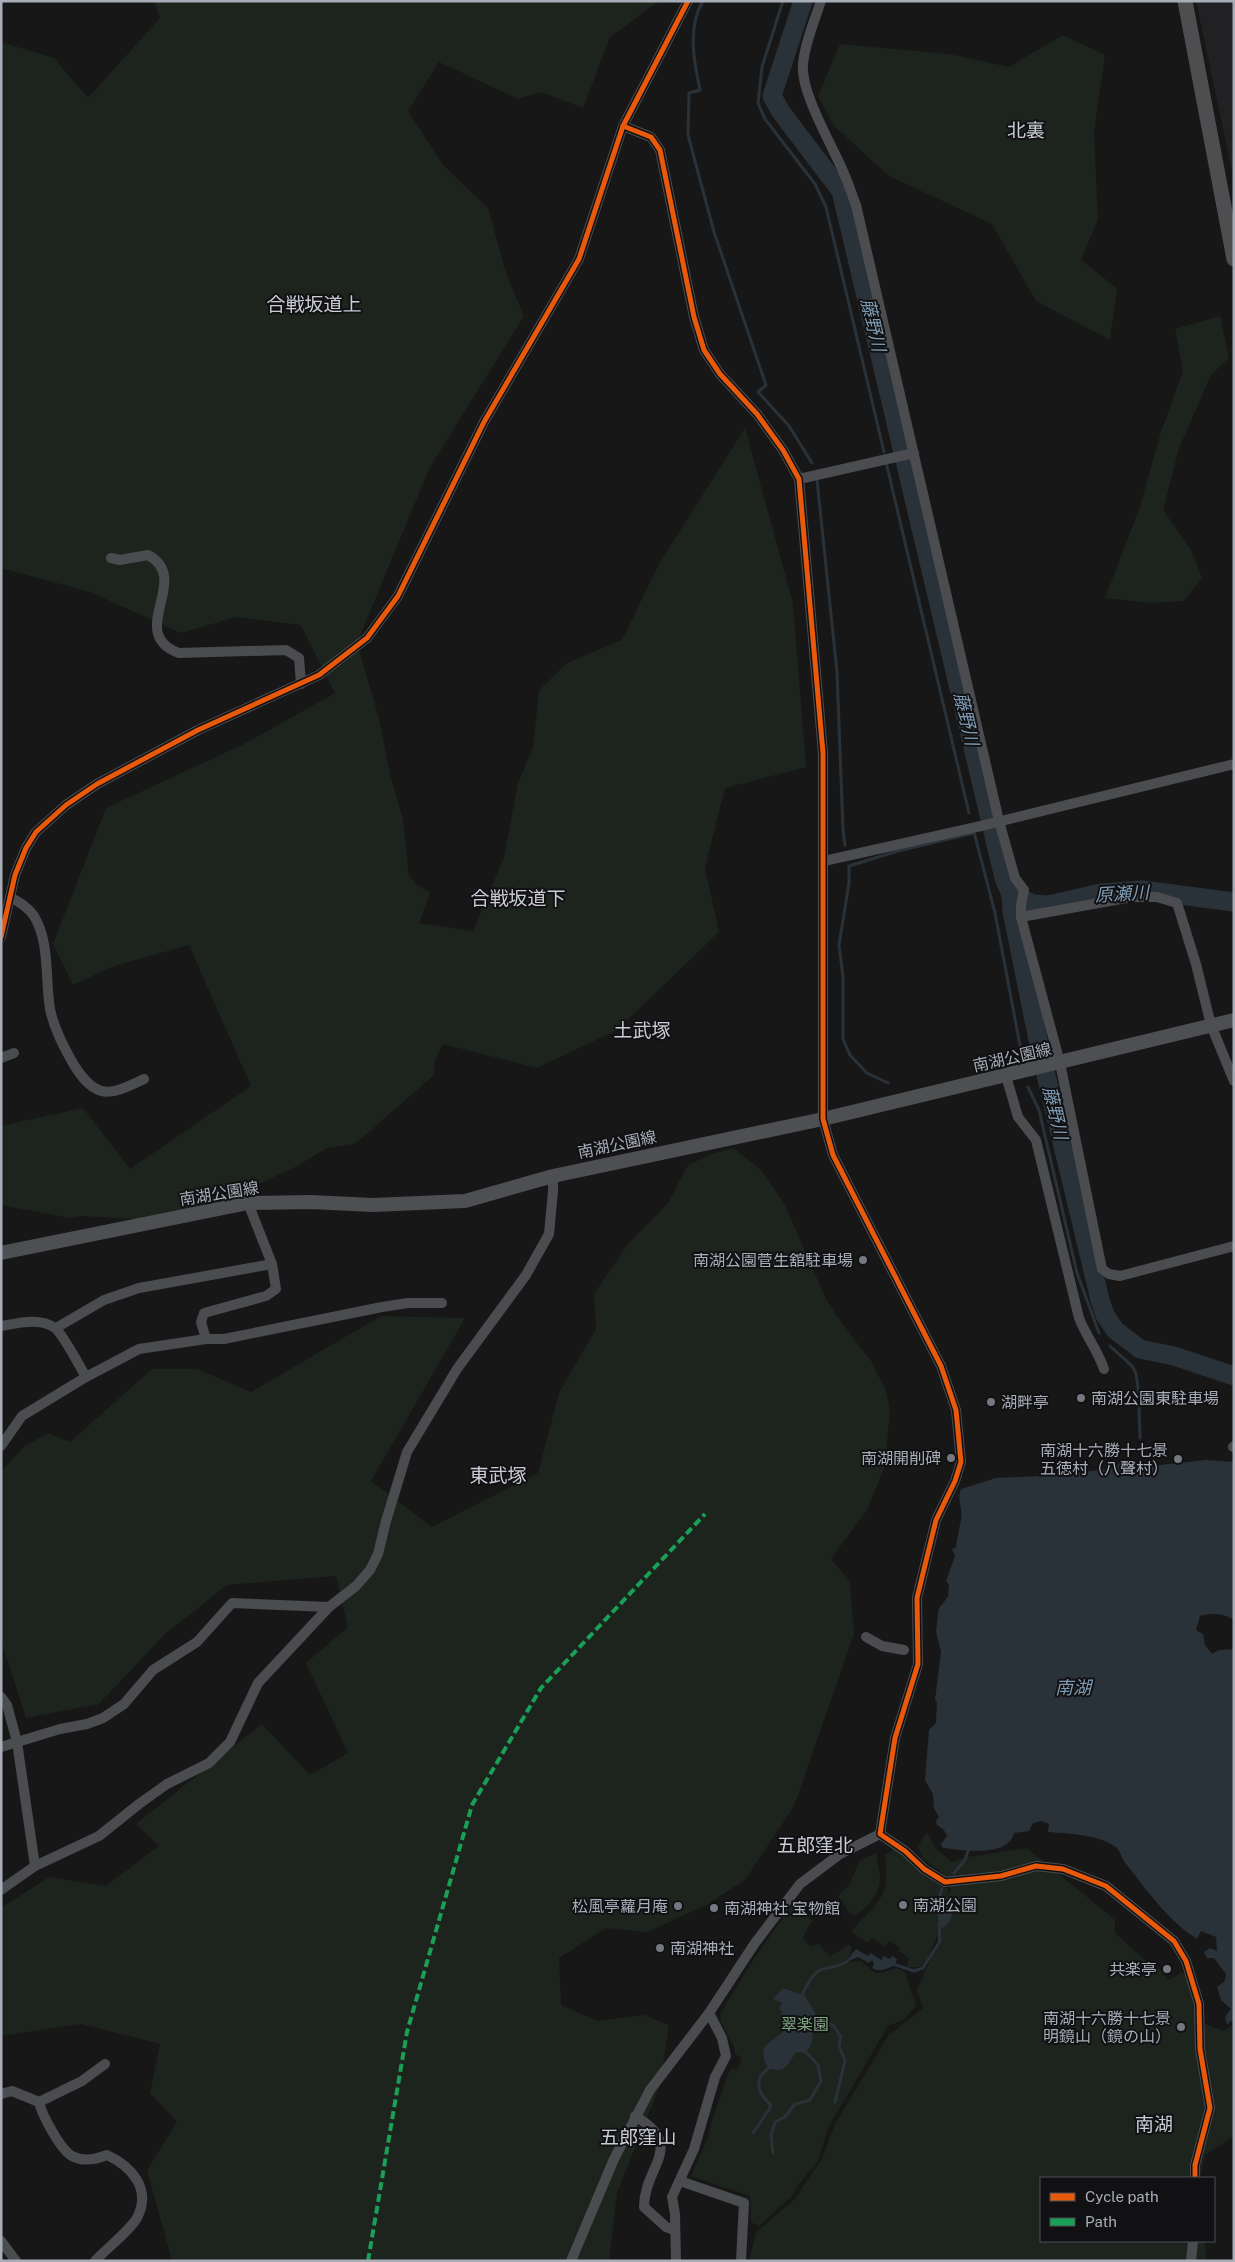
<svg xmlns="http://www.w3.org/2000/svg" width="1235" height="2262" font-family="'Public Sans','Noto Sans JP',sans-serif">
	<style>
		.built { fill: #212123 }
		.green { fill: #1d241e }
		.water { fill: #2a3239 }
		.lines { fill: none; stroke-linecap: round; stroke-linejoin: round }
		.stream { stroke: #2a3239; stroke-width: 3 }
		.river { stroke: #2a3239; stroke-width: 19 }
		.minor { stroke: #4b4c50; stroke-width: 10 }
		.major { stroke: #4d4f52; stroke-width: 14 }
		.highway { stroke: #4e4e51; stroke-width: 15 }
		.quiet { stroke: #1a9f57; stroke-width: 4; stroke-dasharray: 8 4; stroke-linecap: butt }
		.cycleway-casing { stroke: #111113; stroke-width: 8 }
		.cycleway { stroke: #e8590c; stroke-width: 5 }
		.poi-dot { fill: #757880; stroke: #111113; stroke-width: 2 }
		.labels { text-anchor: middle; stroke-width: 4; stroke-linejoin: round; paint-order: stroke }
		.street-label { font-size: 16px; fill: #a8adb8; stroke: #111113 }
		.poi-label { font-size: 16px; fill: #a8adb8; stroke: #111113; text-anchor: end }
		.park-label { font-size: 16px; fill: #7fa381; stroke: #111113 }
		.water-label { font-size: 18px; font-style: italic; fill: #7f9bb3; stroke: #111113 }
		.quarter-label { font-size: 19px; fill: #c9ccd4; stroke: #111113 }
	</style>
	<rect width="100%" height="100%" fill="#171717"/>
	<path class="built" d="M1196,1H1234V181Z"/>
	<g class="green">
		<path d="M154,1H659L610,37L583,108L541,92L518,99L439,62L408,111L443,165L488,208L506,273L524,316L429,469L357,643L378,715L391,778L403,819L409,876L417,885L430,892L419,923L473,931L504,857L518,783L533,747L539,690L567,663L622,640L659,564L745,428L793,603L806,767L725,788L705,868L719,932L617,1030L537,1068L443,1044L435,1060L434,1075L355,1144L327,1148L297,1166L201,1212L168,1221L81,1216L70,1218L1,1205V1126L83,1108L130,1169L251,1086L189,945L114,966L73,985L53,944L106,808L244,744L335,693L301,625L236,617L181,633L90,592L1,568V42L54,58L88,98L160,18Z"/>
		<path d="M1063,35L1105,55L1094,132L1098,219L1081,260L1117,288L1110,340L1036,301L992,224L889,176L834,126L818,96L840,44L949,54L1009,67Z"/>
		<path d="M1220,316L1229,358L1211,375L1179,448L1163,510L1191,550L1202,578L1184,601L1150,603L1105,598L1140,507L1160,435L1183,371L1175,329Z"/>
		<path d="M734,1148L762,1171L785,1205L825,1297L836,1315L871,1361L886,1391L890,1410L885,1466L867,1510L831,1559L850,1581L854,1634L794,1806L745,1880L706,1905L647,1932L606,1928L559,1958L561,2005L597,2021L644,2015L669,2025L660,2085L617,2193L609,2261H172L147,2170L177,2122L150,2093L160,2044L81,2024L1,2036V1908L49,1877L106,1886L159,1846L136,1824L262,1724L310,1775L348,1753L306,1663L348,1627L336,1576L227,1585L166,1633L99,1704L26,1718L1,1640V1471L25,1446L48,1433L70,1442L152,1369H197L251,1392L381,1316L465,1318L371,1481L432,1527L538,1473L559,1393L596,1329L594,1294L628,1244L668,1203L688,1165L712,1154Z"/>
		<path d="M927,1832L935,1848L952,1862L967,1857L1027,1848L1115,1920V1933L1147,1962L1155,1964L1169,1980L1182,1972L1191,1984L1196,2021L1224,2031L1234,2024V2136L1205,2155L1200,2178H1041V2241H1205L1206,2261H749L756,2232L796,2198L823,2156L835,2124L888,2036L923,2008L917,1990L938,1942L937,1936L926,1963L920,1967H907L909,1958L899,1951L900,1948L890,1941L885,1946L872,1938L868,1943L851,1932C863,1915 883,1905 886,1882C887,1875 885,1863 885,1855L896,1848L935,1882L948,1889L947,1896L951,1890L940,1870L923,1859L918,1846Z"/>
		<path d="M877,1853C876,1861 879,1868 880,1876C881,1893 868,1906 856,1915L851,1914L838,1896L850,1884L859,1861Z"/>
		<path d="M794,1902L813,1921L808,1927L803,1938L810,1947L819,1944L830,1957L849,1944L852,1948L847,1962L861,1961L875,1973H882L896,1968L905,1972L916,2006L903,2020L888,2026L828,2128L818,2161L799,2184L791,2197L759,2226L751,2222L750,2196L691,2176L707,2140L712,2120L730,2069L737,2070L742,2058L734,2053L735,2049L721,2022L720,2014L753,1960Z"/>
	</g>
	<g class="water">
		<path d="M1206,1460L1234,1462V1620C1222,1613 1213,1613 1200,1616L1196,1630L1203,1634L1205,1645L1212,1654L1219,1650L1234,1649V2023L1231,2021L1227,2025L1225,2017L1231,2009L1221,2000L1217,1987L1225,1981L1226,1974L1214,1958H1207L1204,1952L1210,1948L1217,1951L1216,1937L1201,1931L1197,1939C1167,1920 1148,1891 1126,1864C1122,1859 1120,1851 1116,1847C1097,1834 1071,1834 1048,1832L1049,1824L1041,1821L1033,1823L1029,1831L1014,1833C1008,1858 962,1850 943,1848L941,1844L947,1836L944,1830L937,1825L936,1821L939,1817L934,1808L933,1794L925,1780L929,1730L936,1723L937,1702L935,1700L941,1652L936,1632L938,1613L939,1608L948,1597L949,1584L946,1581L955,1556L952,1549L956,1548C957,1538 959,1530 961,1520C964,1509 956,1502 961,1489L996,1478L1043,1476L1109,1469L1116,1468L1119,1463L1127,1461L1131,1466L1141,1467Z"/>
		<path d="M946,1904L952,1907C953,1916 950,1923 943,1928L939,1926L937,1913L940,1906Z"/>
		<path d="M856,1949L868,1956L871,1953L881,1960L884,1956L890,1959L892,1956L897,1959L895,1965C887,1968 881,1973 872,1968L874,1964L872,1960L869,1963L858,1957L851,1960L850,1956Z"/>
		<path d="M783,1988L805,1996L818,2018L825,2022L814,2028L811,2045L805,2053L796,2052C787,2065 787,2074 768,2068C756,2045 768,2045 785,2030V2024L780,2019L782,2012L779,2009L782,2003L773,1999Z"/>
	</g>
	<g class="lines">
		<g class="stream">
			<path d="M703,1C687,27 694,62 700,90L689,93L688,135L714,232L766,385L758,392L789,426L812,463"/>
			<path d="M783,1L762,67L758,103L765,119L815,184L826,207L884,452"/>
			<path d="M886,462L969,813"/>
			<path d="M817,480L837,672L843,830L845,845"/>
			<path d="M974,832L995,913L1022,1056"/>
			<path d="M888,1083L867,1073L850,1055L843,1039V977L839,945L849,883V866L898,851L974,833"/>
			<path d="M1028,1087L1039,1110L1077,1273L1099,1333"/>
			<path d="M1110,1346C1136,1371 1136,1361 1139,1400"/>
			<path d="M1139,1408L1140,1438"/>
			<path d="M954,1873L965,1860L968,1851"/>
			<path d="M942,1889L940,1894L942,1907"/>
			<path d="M893,1964L914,1971L923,1968L940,1941L939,1923"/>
			<path d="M801,1998C805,1989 809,1978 817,1972C827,1964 837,1972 852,1957"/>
			<path d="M821,2022L833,2025L841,2037L839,2046L845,2061L835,2102"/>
			<path d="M753,2133L770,2108V2104C763,2098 756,2088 760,2078C761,2074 768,2069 771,2065"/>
			<path d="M773,2153L771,2136L775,2122L785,2117L795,2104L810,2100L821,2081L818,2065L803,2049"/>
		</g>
		<g class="river">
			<path d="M803,1L772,96L781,112L841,191L1004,878L1011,895L1012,911L1040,1050L1100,1300L1105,1315L1115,1330L1140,1349L1174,1356L1234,1376"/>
			<path d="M1011,895L1034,904L1048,905L1101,893L1142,890L1234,902"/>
		</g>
		<g class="minor">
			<path d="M821,1C814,22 805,43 803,64C800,93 834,148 845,176C849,185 852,195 856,205L999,821L1015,878L1024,890L1021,905V917L1060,1063L1102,1269L1109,1274L1120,1276L1234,1246"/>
			<path d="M623,126L651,137L660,150L694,317L704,350L720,374L757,414L783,450L799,479L823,753V1119L833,1155L941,1366L956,1410L961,1462L955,1481L936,1520L917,1598L918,1664L895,1738L880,1834L905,1851L924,1869L945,1882L1001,1876L1036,1866L1063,1869L1106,1886L1174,1941L1186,1961L1199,2004L1200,2049L1210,2108L1195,2165V2178"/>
			<path d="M799,479L914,453"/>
			<path d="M111,558L120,560L148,555C193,579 125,633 179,653L286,650L299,658L301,684"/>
			<path d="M824,861L981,826L1234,764"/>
			<path d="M10,897C19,902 28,907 34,916C50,942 45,979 50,1009C54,1029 64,1048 74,1065C96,1100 109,1096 144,1079"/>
			<path d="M1021,917L1132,897H1157L1177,903L1196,964L1211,1025L1234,1081"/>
			<path d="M1,937L15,875L26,848L36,832L66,805L97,784L198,730L319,675L367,638L398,596L484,422L579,259L623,126L688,1"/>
			<path d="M1,1058L14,1053"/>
			<path d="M1006,1076L1018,1117L1036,1140L1079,1318C1086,1336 1098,1351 1104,1369"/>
			<path d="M1,1326C18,1323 40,1317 55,1328C63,1334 80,1367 86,1377"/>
			<path d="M56,1328L104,1300L139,1288L272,1264"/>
			<path d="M206,1339L201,1322L204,1313L266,1296L276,1289L272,1264L248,1203"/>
			<path d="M1,1446L22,1416L86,1377L139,1349L206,1339H224L382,1307L408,1303H442"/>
			<path d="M1233,1447L1234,1446"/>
			<path d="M866,1637L882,1646L904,1650"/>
			<path d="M1,1697L7,1705L17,1742L35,1866"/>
			<path d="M1,1747L60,1729L87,1724L103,1718L124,1704L153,1670L197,1642L232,1603L329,1607"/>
			<path d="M1,1890L35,1866L99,1836L139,1804L167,1784L209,1763L230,1742L258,1683L329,1607L356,1586L370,1570L378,1554L386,1521L407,1452L457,1369L526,1275L549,1234L553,1191V1176"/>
			<path d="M1,2094L12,2091L39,2102L82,2081L105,2064"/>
			<path d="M39,2102C42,2115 60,2149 72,2156C83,2162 97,2159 107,2155C131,2166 151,2188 138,2216C133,2228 105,2250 95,2261"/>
			<path d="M635,2116C687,2146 644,2166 644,2207L666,2227L674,2230"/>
			<path d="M680,2181L744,2203L741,2261"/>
			<path d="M1,2241L16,2261"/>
			<path d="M571,2261L614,2159L650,2090L709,2013L755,1943L800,1884L840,1854L880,1834"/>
			<path d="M676,2261L675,2214L672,2197L694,2149L715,2077L726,2056L722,2038L709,2013"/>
			<path d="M1191,2261L1193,2241"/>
		</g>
		<path class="major" d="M1,1253L248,1203L310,1202L373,1205L465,1201L553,1176L823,1119L1234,1020"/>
		<path class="highway" d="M1185,1L1234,259"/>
		<path class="quiet" d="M368,2261L407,2032L472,1805L541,1688L705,1514"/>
		<g class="cycleway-casing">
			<g id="cycleway">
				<path d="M623,126L651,137L660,150L694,317L704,350L720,374L757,414L783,450L799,479L823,753V1119L833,1155L941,1366L956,1410L961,1462L955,1481L936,1520L917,1598L918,1664L895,1738L880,1834L905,1851L924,1869L945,1882L1001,1876L1036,1866L1063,1869L1106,1886L1174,1941L1186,1961L1199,2004L1200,2049L1210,2108L1195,2165V2178"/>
				<path d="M1,937L15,875L26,848L36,832L66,805L97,784L198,730L319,675L367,638L398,596L484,422L579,259L623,126L688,1"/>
			</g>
		</g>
		<use href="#cycleway" class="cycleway"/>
	</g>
	<g class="poi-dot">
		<circle cx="863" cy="1260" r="5"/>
		<circle cx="1081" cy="1398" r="5"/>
		<circle cx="991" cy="1402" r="5"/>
		<circle cx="951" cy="1458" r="5"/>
		<circle cx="1178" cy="1459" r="5"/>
		<circle cx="903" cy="1905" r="5"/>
		<circle cx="678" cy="1906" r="5"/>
		<circle cx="714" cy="1908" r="5"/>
		<circle cx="660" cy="1948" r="5"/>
		<circle cx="1167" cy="1969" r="5"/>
		<circle cx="1181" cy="2027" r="5"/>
	</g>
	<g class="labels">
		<g class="street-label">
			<text transform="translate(1012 1057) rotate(-13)" y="6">南湖公園線</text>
			<text transform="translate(617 1144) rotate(-12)" y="6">南湖公園線</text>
			<text transform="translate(219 1193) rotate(-9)" y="6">南湖公園線</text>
		</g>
		<g class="poi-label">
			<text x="853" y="1266">南湖公園菅生舘駐車場</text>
			<text x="1091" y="1404" text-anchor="start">南湖公園東駐車場</text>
			<text x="1001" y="1408" text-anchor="start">湖畔亭</text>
			<text x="1168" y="1456">南湖十六勝十七景<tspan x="1168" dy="18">五徳村（八聲村）</tspan></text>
			<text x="941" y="1464">南湖開削碑</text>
			<text x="913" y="1911" text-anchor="start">南湖公園</text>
			<text x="668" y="1912">松風亭蘿月庵</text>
			<text x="724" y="1914" text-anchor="start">南湖神社 宝物館</text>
			<text x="670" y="1954" text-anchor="start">南湖神社</text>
			<text x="1157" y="1975">共楽亭</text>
			<text x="1171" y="2024">南湖十六勝十七景<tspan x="1171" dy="18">明鏡山（鏡の山）</tspan></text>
		</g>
		<g class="park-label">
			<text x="805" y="2030">翠楽園</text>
		</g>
		<g class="water-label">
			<text transform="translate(873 325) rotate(77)" y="6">藤野川</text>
			<text transform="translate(966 719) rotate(77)" y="6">藤野川</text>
			<text transform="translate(1122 894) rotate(-3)" y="6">原瀬川</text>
			<text transform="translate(1055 1113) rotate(77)" y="6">藤野川</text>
			<text x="1073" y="1694">南湖</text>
		</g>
		<g class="quarter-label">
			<text x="1026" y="137">北裏</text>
			<text x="314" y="311">合戦坂道上</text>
			<text x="518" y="905">合戦坂道下</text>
			<text x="642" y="1037">土武塚</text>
			<text x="498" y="1482">東武塚</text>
			<text x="815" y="1852">五郎窪北</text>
			<text x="1154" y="2131">南湖</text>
			<text x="638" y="2144">五郎窪山</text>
		</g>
	</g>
	<rect width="1235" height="2262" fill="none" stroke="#a8adb8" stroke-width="5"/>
	<rect x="1040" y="2177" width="175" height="65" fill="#111113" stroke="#4d4f55"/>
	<rect x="1050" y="2193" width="25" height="8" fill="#e8590c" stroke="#4d4f55"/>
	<text x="1085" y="2202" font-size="15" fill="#a8adb8">Cycle path</text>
	<rect x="1050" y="2218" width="25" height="8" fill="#1a9f57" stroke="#4d4f55"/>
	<text x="1085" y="2227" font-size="15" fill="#a8adb8">Path</text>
</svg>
